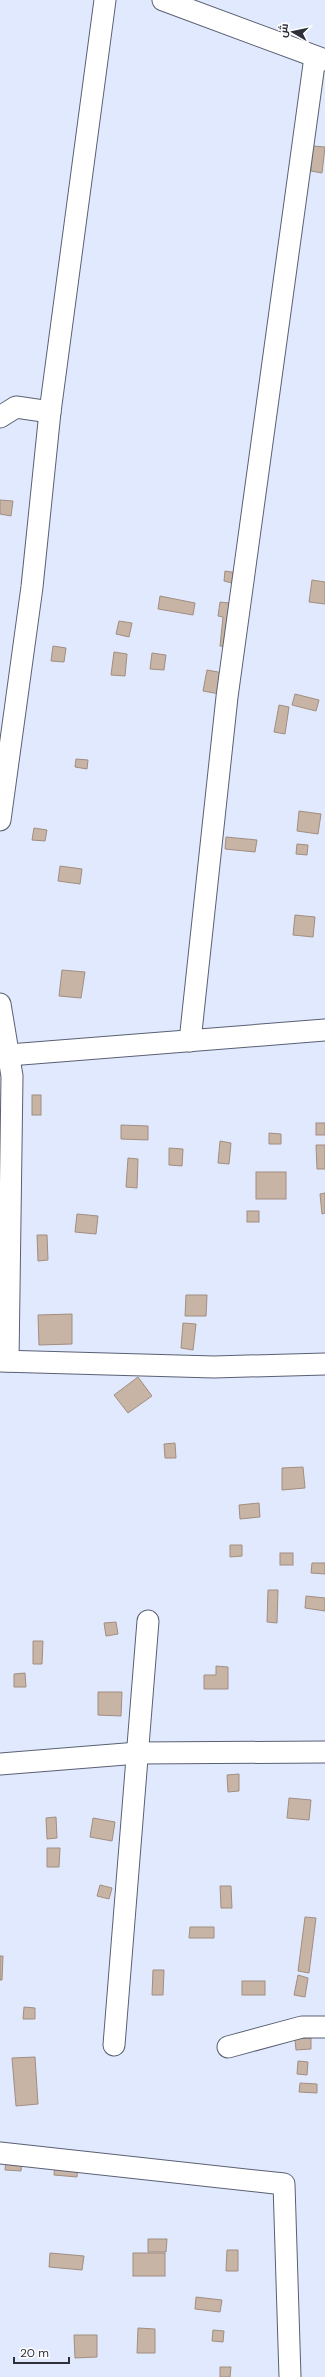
<svg xmlns="http://www.w3.org/2000/svg" width="325" height="2377" font-family="'DM Sans',Cairo,sans-serif">
	<style>
		.building { fill: #c8b4a5; stroke: #a18e80 }
		.lines { fill: none; stroke-linecap: round; stroke-linejoin: round }
		.street-casing { stroke: #5a6073; stroke-width: 23 }
		.street { stroke: #fff; stroke-width: 21 }
	</style>
	<rect width="100%" height="100%" fill="#e1e9fe"/>
	<g class="building">
		<path d="M313,146L325,147L322,173L311,171Z"/>
		<path d="M0,500L13,501L11,516L0,514Z"/>
		<path d="M225,571L238,573L236,584L224,581Z"/>
		<path d="M312,580L325,582V604L309,602Z"/>
		<path d="M160,596L195,603L193,615L158,609Z"/>
		<path d="M220,602L238,604L233,647L220,646L223,617L218,616Z"/>
		<path d="M119,621L132,623L129,637L116,634Z"/>
		<path d="M53,646L66,648L64,662L51,661Z"/>
		<path d="M114,652L127,654L125,676L111,675Z"/>
		<path d="M152,653L166,655L164,670L150,669Z"/>
		<path d="M207,670L229,674L225,695L203,691Z"/>
		<path d="M295,694L319,700L316,711L292,705Z"/>
		<path d="M279,705L289,707L285,734L274,732Z"/>
		<path d="M76,759L88,760L87,769L75,767Z"/>
		<path d="M299,811L321,814L318,834L297,831Z"/>
		<path d="M34,828L47,830L45,841L32,840Z"/>
		<path d="M226,837L257,840L255,852L225,849Z"/>
		<path d="M297,844L308,845L307,855L296,854Z"/>
		<path d="M60,866L82,869L80,884L58,881Z"/>
		<path d="M295,915L315,917L313,937L293,935Z"/>
		<path d="M62,970L85,972L81,998L59,996Z"/>
		<rect x="32" y="1095" width="9" height="20"/>
		<rect x="316" y="1123" width="9" height="12"/>
		<path d="M121,1125L148,1126V1140L121,1139Z"/>
		<path d="M269,1133L281,1134V1144H269Z"/>
		<path d="M220,1141L231,1143L229,1164L218,1163Z"/>
		<path d="M316,1145H325V1169H317Z"/>
		<path d="M169,1148L183,1149L182,1166L169,1165Z"/>
		<path d="M128,1158L138,1159L137,1188L126,1187Z"/>
		<rect x="256" y="1172" width="30" height="27"/>
		<path d="M325,1193V1213L322,1214L320,1194Z"/>
		<rect x="247" y="1211" width="12" height="11"/>
		<path d="M77,1214L98,1216L96,1234L75,1232Z"/>
		<path d="M37,1235H47L48,1260L38,1261Z"/>
		<path d="M186,1295H207L206,1316H185Z"/>
		<path d="M72,1314V1344L39,1345L38,1315Z"/>
		<path d="M183,1323L196,1324L193,1350L181,1348Z"/>
		<path d="M138,1377L152,1396L128,1413L114,1395Z"/>
		<path d="M175,1443L176,1458H165L164,1444Z"/>
		<path d="M303,1467L305,1488L282,1490V1468Z"/>
		<path d="M259,1503L260,1517L240,1519L239,1505Z"/>
		<path d="M230,1545H242V1556L230,1557Z"/>
		<rect x="280" y="1553" width="13" height="12"/>
		<path d="M312,1563H325V1574L311,1573Z"/>
		<path d="M268,1590H278L277,1623L267,1622Z"/>
		<path d="M306,1596L325,1598V1611L305,1608Z"/>
		<path d="M116,1622L118,1634L106,1636L104,1623Z"/>
		<path d="M33,1641H43L42,1664H33Z"/>
		<path d="M216,1666L228,1667V1689H204V1675H216Z"/>
		<path d="M25,1673L26,1687H14V1674Z"/>
		<path d="M98,1692H122L121,1716L98,1715Z"/>
		<path d="M239,1774V1791L228,1792L227,1775Z"/>
		<path d="M289,1798L311,1800L309,1820L287,1818Z"/>
		<path d="M56,1817L57,1838L47,1839L46,1818Z"/>
		<path d="M93,1818L115,1822L112,1841L90,1837Z"/>
		<path d="M47,1848H60L59,1867H47Z"/>
		<path d="M100,1885L112,1888L109,1899L97,1896Z"/>
		<path d="M220,1886H231L232,1908H221Z"/>
		<path d="M305,1917L316,1918L309,1973L298,1971Z"/>
		<path d="M190,1927H214V1938H189Z"/>
		<path d="M0,1956H3L2,1980H0Z"/>
		<path d="M153,1970H164L163,1995H152Z"/>
		<path d="M298,1975L308,1978L305,1997L294,1995Z"/>
		<rect x="242" y="1981" width="23" height="14"/>
		<path d="M24,2007L35,2008V2019H23Z"/>
		<path d="M311,2038V2049L296,2050L295,2039Z"/>
		<path d="M35,2057L38,2104L16,2106L12,2058Z"/>
		<path d="M298,2061L308,2062L307,2075L297,2074Z"/>
		<path d="M300,2083L317,2084V2093L299,2092Z"/>
		<path d="M6,2159L22,2160L21,2171L5,2170Z"/>
		<path d="M55,2162L78,2164L77,2177L54,2175Z"/>
		<path d="M148,2239H167L166,2252H148Z"/>
		<path d="M227,2250H238V2271H226Z"/>
		<path d="M50,2253L84,2256L82,2270L49,2267Z"/>
		<rect x="133" y="2253" width="32" height="23"/>
		<path d="M196,2297L222,2300L220,2312L195,2309Z"/>
		<path d="M138,2328L155,2329V2353H137Z"/>
		<path d="M213,2330L224,2331L223,2342L212,2341Z"/>
		<path d="M74,2335H97V2357L75,2358Z"/>
		<path d="M220,2367H231L230,2377H220Z"/>
	</g>
	<g class="lines">
		<g class="street-casing">
			<g id="street">
				<path d="M163,0L325,60"/>
				<path d="M0,417L16,407L50,412"/>
				<path d="M0,820L32,587L50,412L105,0"/>
				<path d="M0,1004L12,1076L8,1361"/>
				<path d="M190,1041L227,697L315,57"/>
				<path d="M9,1055L325,1030"/>
				<path d="M0,1361L214,1367L325,1364"/>
				<path d="M0,1764L138,1753L325,1752"/>
				<path d="M114,2045L148,1621"/>
				<path d="M228,2047L302,2027H325"/>
				<path d="M0,2153L284,2184L290,2377"/>
			</g>
		</g>
		<use href="#street" class="street"/>
	</g>
	<g transform="translate(293 32) rotate(279)" stroke="#ffffff" stroke-width="3" paint-order="stroke">
	<path d="M0-3L7 15L0 10L-7 15Z" fill="#2d3038"/>
	<text y="-6" font-size="11" font-weight="bold" text-anchor="middle" fill="#2d3038">ش</text>
	</g>
	<path d="M14 2357v6h55v-6" fill="none" stroke="#2d3038" stroke-width="2"/>
	<text x="20" y="2357" font-size="12" fill="#2d3038" stroke="#ffffff" stroke-width="3" paint-order="stroke">20 m</text>
</svg>
